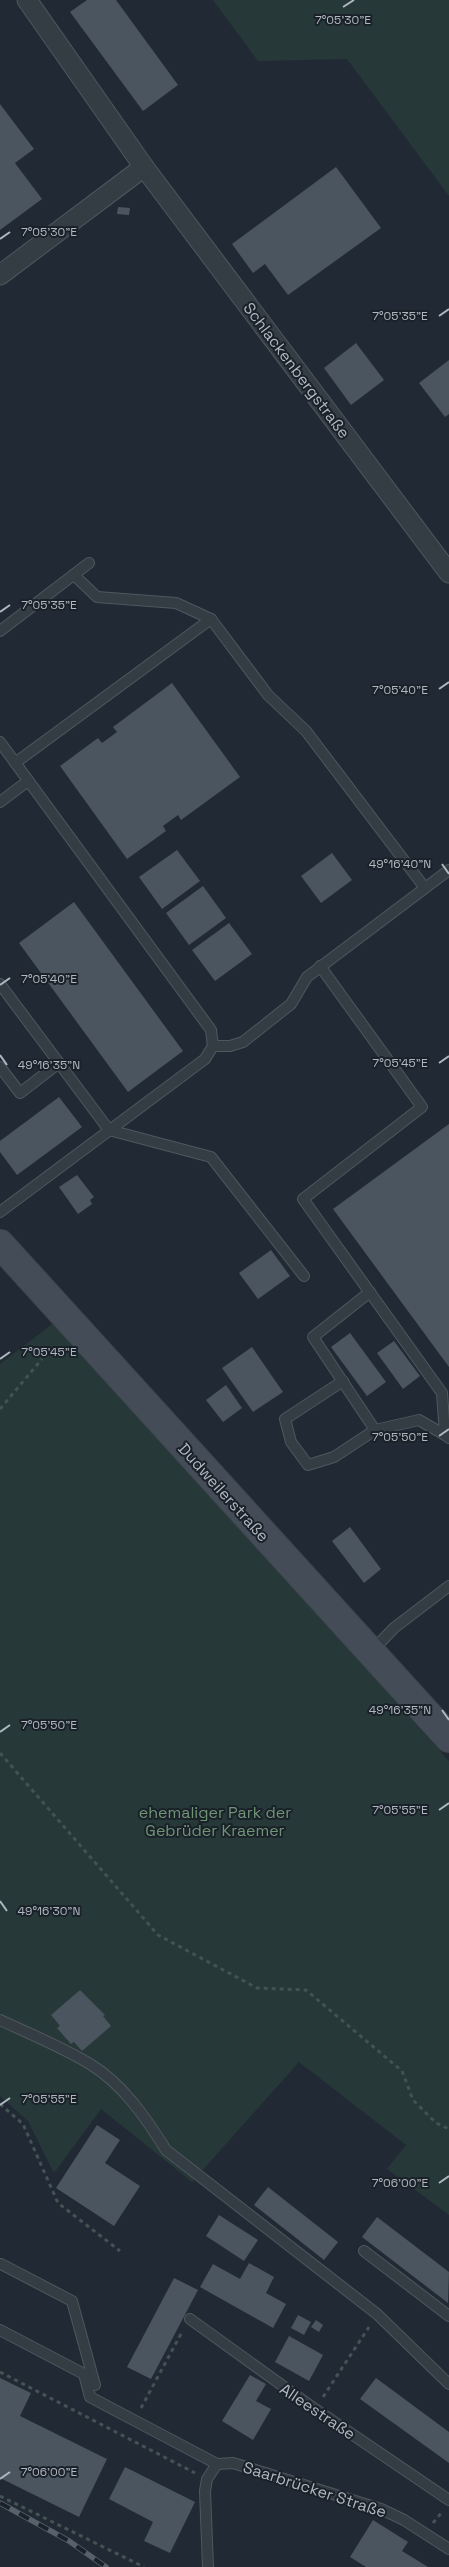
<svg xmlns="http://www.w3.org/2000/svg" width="449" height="2567" font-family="'Space Grotesk',sans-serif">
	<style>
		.green { fill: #263837 }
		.building { fill: #4a555f }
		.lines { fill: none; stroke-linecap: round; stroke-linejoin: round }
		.lane-casing { stroke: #4f575f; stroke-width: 12 }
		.street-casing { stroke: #4f575f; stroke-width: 21 }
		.secondary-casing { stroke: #3e454e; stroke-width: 30 }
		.path { stroke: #435354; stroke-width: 3; stroke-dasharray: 4 4; stroke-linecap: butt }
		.lane { stroke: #343c44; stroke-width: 10 }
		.street { stroke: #343c44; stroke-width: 19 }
		.secondary { stroke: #434c57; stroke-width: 28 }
		.rail-casing { stroke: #57616b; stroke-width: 5.5 }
		.rail { stroke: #1a2129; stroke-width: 4; stroke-dasharray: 11; stroke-linecap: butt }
		.ticks { fill: none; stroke: #afb7c1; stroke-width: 2 }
		.labels { text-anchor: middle; stroke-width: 4; stroke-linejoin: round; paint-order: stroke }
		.street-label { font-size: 16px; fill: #afb7c1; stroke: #1a2129 }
		.park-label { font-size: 16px; fill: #709576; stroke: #1a2129 }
		.ticks-label { font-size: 12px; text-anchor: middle; fill: #afb7c1; stroke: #1a2129; stroke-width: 4; stroke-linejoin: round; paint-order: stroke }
	</style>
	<rect width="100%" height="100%" fill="#212a34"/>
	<g class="green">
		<path d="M213,0H449V196L347,59L258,61Z"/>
		<path d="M55,1322L449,1761V2215L387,2169L406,2145L299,2062L192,2182L101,2109L54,2173L28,2121L0,2096V1364Z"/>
	</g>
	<g class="building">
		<path d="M87,0H116L178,85L143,111L70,12Z"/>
		<path d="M0,104L34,149L15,163L42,199L0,230Z"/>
		<path d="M336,167L381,228L288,295L265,264L253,273L232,244Z"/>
		<path d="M118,207L130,208L129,215L117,214Z"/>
		<path d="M356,343L384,380L351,405L324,368Z"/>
		<path d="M449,360V414L445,417L419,383Z"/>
		<path d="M172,683L240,777L181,820L178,815L163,826L166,831L127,859L60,766L98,738L102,743L117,732L113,727Z"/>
		<path d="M177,850L200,881L162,909L139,877Z"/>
		<path d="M332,853L352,880L321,903L301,876Z"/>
		<path d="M203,886L226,918L189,945L166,913Z"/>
		<path d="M74,902L183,1051L128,1092L19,943Z"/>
		<path d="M229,923L252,954L215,981L192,950Z"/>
		<path d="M59,1097L82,1127L17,1175L0,1152V1141Z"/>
		<path d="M449,1124V1367L333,1209Z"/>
		<path d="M77,1175L94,1197L90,1200L92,1204L78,1214L59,1187Z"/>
		<path d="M271,1250L290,1276L258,1299L239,1273Z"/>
		<path d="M350,1333L386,1382L367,1396L331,1347Z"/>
		<path d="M394,1341L420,1376L403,1389L377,1353Z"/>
		<path d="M252,1347L283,1392L253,1412L222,1368Z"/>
		<path d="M226,1385L242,1408L223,1422L206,1400Z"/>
		<path d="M350,1527L381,1569L364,1583L332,1541Z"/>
		<path d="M80,1990L105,2015L103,2016L111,2026L82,2051L74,2042L71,2044L57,2028L60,2026L51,2015Z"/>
		<path d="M97,2125L120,2140L105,2163L140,2186L114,2226L56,2188Z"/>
		<path d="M268,2187L338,2242L324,2260L254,2205Z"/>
		<path d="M219,2215L258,2240L244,2261L206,2236Z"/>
		<path d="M377,2217L449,2272L448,2303L362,2237Z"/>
		<path d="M249,2263L274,2277L266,2293L286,2304L273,2328L200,2287L213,2264L240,2279Z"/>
		<path d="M174,2278L198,2290L151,2379L127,2367Z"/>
		<path d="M298,2315L311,2322L304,2335L291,2328Z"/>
		<path d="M316,2320L323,2325L319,2332L311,2327Z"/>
		<path d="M289,2336L323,2355L309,2381L275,2362Z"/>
		<path d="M250,2375L266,2384L256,2401L271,2409L253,2440L222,2421Z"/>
		<path d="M0,2378L31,2393L20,2416L107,2459L79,2517L0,2478Z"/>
		<path d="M376,2378L449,2432V2463L360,2399Z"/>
		<path d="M125,2467L195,2502L170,2553L144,2541L153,2522L109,2499Z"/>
		<path d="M373,2520L408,2542L402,2551L428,2567H366L350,2557Z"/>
	</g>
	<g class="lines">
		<g class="lane-casing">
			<g id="lane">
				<path d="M74,575L97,597L176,603L211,619L268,695L306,731L425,888"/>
				<path d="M0,631L89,563"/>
				<path d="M0,742L211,1030L213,1046L205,1059L0,1212"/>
				<path d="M15,763L211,619"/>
				<path d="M0,802L28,781"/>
				<path d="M320,966L422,1107L303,1199L442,1393L445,1435L449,1438"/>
				<path d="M0,984L109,1130L211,1157L304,1276"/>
				<path d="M213,1046H230L243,1042L291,1004L307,977L449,870"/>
				<path d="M0,1067L20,1093L59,1063"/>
				<path d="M370,1292L313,1337L375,1430"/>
				<path d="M343,1381L285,1419L291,1442L308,1465L334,1457L375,1430L419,1420L445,1435"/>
				<path d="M372,1651L394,1628L449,1586"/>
				<path d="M0,2020C30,2034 62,2047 90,2064C123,2084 146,2118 166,2150L377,2314L449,2384"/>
				<path d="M364,2251L449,2316"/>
				<path d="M1,2264L72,2301L95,2385"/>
				<path d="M190,2319L315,2409L449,2500"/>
				<path d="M0,2330L84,2374L90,2397L217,2464"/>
				<path d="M208,2567L205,2491L207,2479L217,2464L233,2463L381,2509L404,2520L449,2549"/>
			</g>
		</g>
		<g class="street-casing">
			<g id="street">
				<path d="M27,0L144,167L449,573"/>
				<path d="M0,275L144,167"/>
			</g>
		</g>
		<g class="secondary-casing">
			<path id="secondary" d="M0,1244L449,1738"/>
		</g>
		<g class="path">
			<path d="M0,1409L42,1359"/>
			<path d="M0,1753L158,1935L257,1988L306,1990L402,2071L413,2100L436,2123L449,2129"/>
			<path d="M0,2104L23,2124L58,2203L120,2251"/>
			<path d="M0,2372L195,2473"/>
			<path d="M323,2397L369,2327"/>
			<path d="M141,2408L182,2332"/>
			<path d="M0,2496L144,2567"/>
			<path d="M433,2523L442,2512"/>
		</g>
		<use href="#lane" class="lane"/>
		<use href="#street" class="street"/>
		<use href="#secondary" class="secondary"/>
		<g class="rail-casing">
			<path id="rail" d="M0,2503L69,2541L106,2567"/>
		</g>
		<use href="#rail" class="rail"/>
	</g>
	<path class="ticks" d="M343,7L354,0M0,239L10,232M439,316L449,309M0,612L10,605M439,689L449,682M442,864L449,874M0,985L10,978M0,1055L7,1065M439,1063L449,1056M0,1359L10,1352M439,1436L449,1429M442,1710L449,1720M0,1732L10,1725M439,1810L449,1803M0,1901L7,1911M0,2105L10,2098M439,2183L449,2176M0,2479L10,2472"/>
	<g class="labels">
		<g class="street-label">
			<text transform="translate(297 370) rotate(53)" y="6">Schlackenbergstraße</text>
			<text transform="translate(224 1492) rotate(48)" y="6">Dudweilerstraße</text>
			<text transform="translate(318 2411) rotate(34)" y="6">Alleestraße</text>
			<text transform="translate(315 2489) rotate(18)" y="6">Saarbrücker Straße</text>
		</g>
		<g class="park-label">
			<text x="215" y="1818">ehemaliger Park der<tspan x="215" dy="18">Gebrüder Kraemer</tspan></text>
		</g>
	</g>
	<g class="ticks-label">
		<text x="343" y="24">7°05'30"E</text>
		<text x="49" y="236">7°05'30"E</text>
		<text x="400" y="320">7°05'35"E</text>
		<text x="49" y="609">7°05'35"E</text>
		<text x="400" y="694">7°05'40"E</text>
		<text x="400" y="868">49°16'40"N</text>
		<text x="49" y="983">7°05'40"E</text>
		<text x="400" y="1067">7°05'45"E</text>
		<text x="49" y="1069">49°16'35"N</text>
		<text x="49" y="1356">7°05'45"E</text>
		<text x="400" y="1441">7°05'50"E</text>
		<text x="400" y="1714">49°16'35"N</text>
		<text x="49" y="1729">7°05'50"E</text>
		<text x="400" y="1814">7°05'55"E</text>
		<text x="49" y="1915">49°16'30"N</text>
		<text x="49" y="2103">7°05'55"E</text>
		<text x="400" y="2187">7°06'00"E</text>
		<text x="49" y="2476">7°06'00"E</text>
	</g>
</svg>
